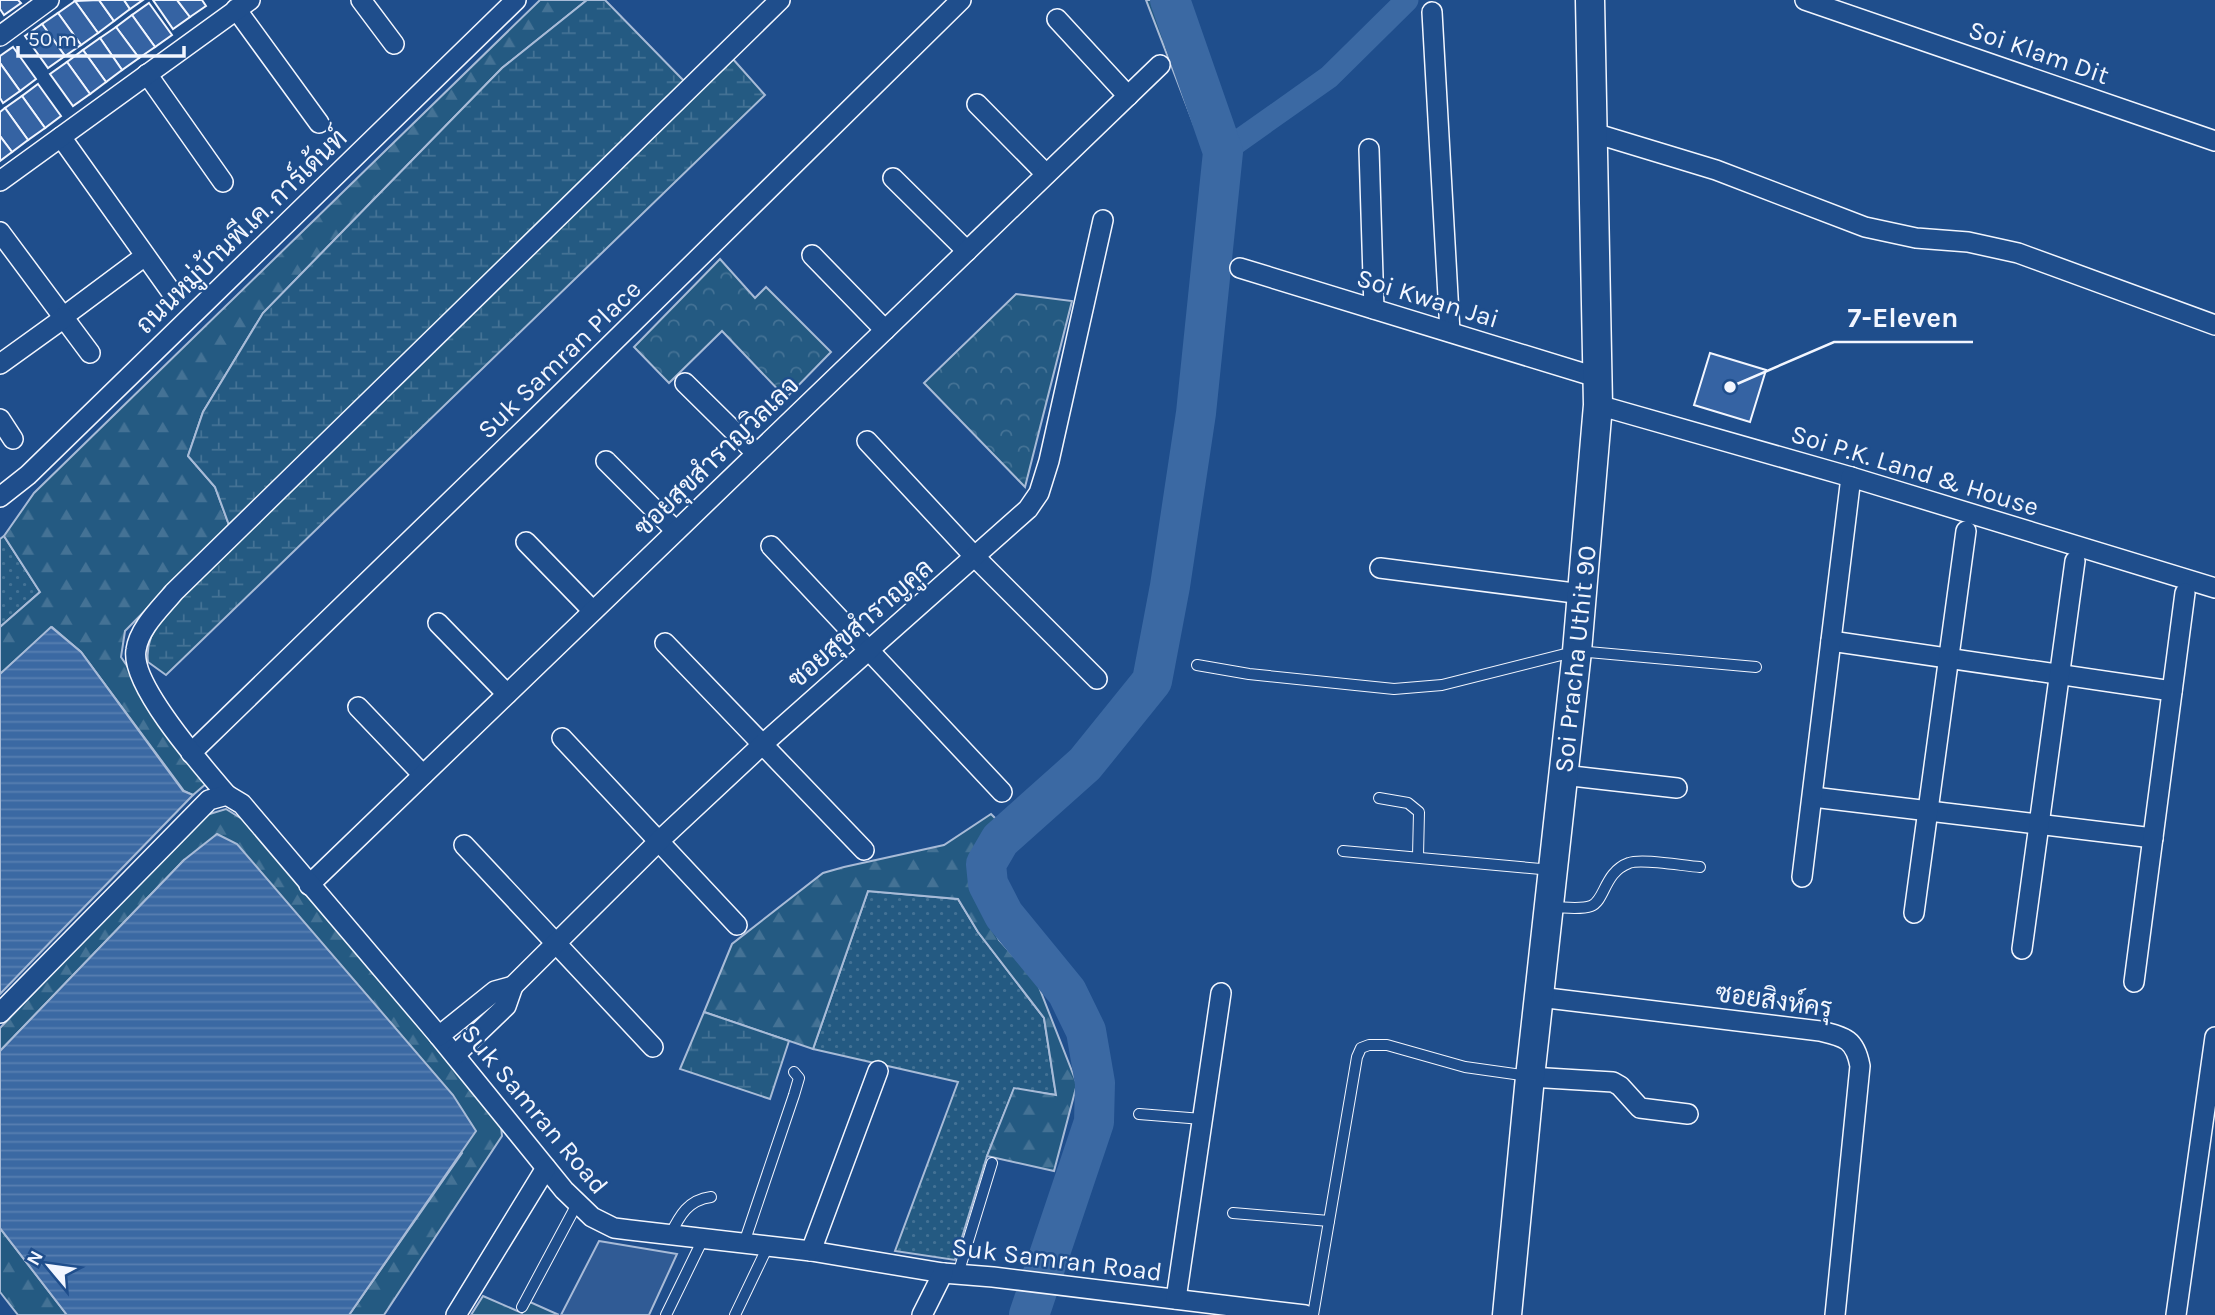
<svg xmlns="http://www.w3.org/2000/svg" width="2215" height="1315" font-family="Karla,Sarabun,sans-serif">
	<style>
		.grass { fill: url(#grass-dots); stroke: #a8bbd7; stroke-width: 2 }
		.forest { fill: url(#forest-firs); stroke: #a8bbd7; stroke-width: 2 }
		.wetland { fill: url(#wetland-marsh); stroke: #a8bbd7; stroke-width: 2 }
		.park { fill: url(#park-crowns); stroke: #a8bbd7; stroke-width: 2 }
		.parking { fill: #305b95; stroke: #a8bbd7; stroke-width: 2 }
		.water { fill: url(#water-rules); stroke: #a8bbd7; stroke-width: 2 }
		.lines { fill: none; stroke-linecap: round; stroke-linejoin: round }
		.canal { stroke: #3b69a3; stroke-width: 23 }
		.river { stroke: #3b69a3; stroke-width: 40 }
		.building { fill: #3563a3; stroke: #f2f6ff; stroke-width: 2 }
		.lane-casing { stroke: #f2f6ff; stroke-width: 12 }
		.street-casing { stroke: #f2f6ff; stroke-width: 22 }
		.secondary-casing { stroke: #f2f6ff; stroke-width: 31 }
		.lane { stroke: #1f4e8c; stroke-width: 10 }
		.street { stroke: #1f4e8c; stroke-width: 19 }
		.secondary { stroke: #1f4e8c; stroke-width: 28 }
		.labels { text-anchor: middle; stroke-width: 5; stroke-linejoin: round; paint-order: stroke }
		.street-label { font-size: 26px; fill: #f2f6ff; stroke: #1f4e8c }
		.leader { fill: none; stroke: #f2f6ff; stroke-width: 2.5 }
		.callout-dot { fill: #f2f6ff; stroke: #1f4e8c; stroke-width: 2.5 }
		.callout-label { font-size: 28px; text-anchor: middle; font-weight: bold; fill: #f2f6ff; stroke: #1f4e8c; stroke-width: 5; stroke-linejoin: round; paint-order: stroke }
	</style>
	<defs>
		<pattern id="grass-dots" width="8" height="8" patternUnits="userSpaceOnUse" patternTransform="scale(1.75)"><rect width="8" height="8" fill="#245a82"/><path d="M2 2h.1M6 6h.1" fill="none" stroke="#447295" stroke-width="1.8" stroke-linecap="round"/></pattern>
		<pattern id="forest-firs" width="22" height="20" patternUnits="userSpaceOnUse" patternTransform="scale(1.75)"><rect width="22" height="20" fill="#245a82"/><path d="M5 1l3.5 6h-7zM16 11l3.5 6h-7z" fill="#447295"/></pattern>
		<pattern id="wetland-marsh" width="20" height="14" patternUnits="userSpaceOnUse" patternTransform="scale(1.75)"><rect width="20" height="14" fill="#245a82"/><path d="M1 5h8M5 5V1M11 12h8M15 12V8" fill="none" stroke="#447295"/></pattern>
		<pattern id="park-crowns" width="20" height="18" patternUnits="userSpaceOnUse" patternTransform="scale(1.75)"><rect width="20" height="18" fill="#245a82"/><path d="M2 6a3 3 0 1 1 6 0M12 15a3 3 0 1 1 6 0" fill="none" stroke="#447295"/></pattern>
		<pattern id="water-rules" width="6" height="5" patternUnits="userSpaceOnUse" patternTransform="scale(1.75)"><rect width="6" height="5" fill="#3b69a3"/><path d="M0 2.5h6" fill="none" stroke="#587fb1"/></pattern>
	</defs>
	<rect width="100%" height="100%" fill="#1f4e8c"/>
	<g class="grass">
		<path d="M4,536L40,592L0,627V539Z"/>
		<path d="M868,891L958,899L978,932L1044,1018L1056,1095L1014,1089L987,1156L955,1260L895,1251L958,1082L813,1049Z"/>
	</g>
	<g class="forest">
		<path d="M540,0H587L502,68L263,313L203,412L188,456L215,487L229,525L125,631L121,657L207,783L193,795L184,791L81,652L52,627L0,674V627L40,592L4,536L34,493Z"/>
		<path d="M1146,0H1153L1194,125Z"/>
		<path d="M226,809L242,819L318,905L501,1126L502,1136L384,1315H349L462,1153L184,860L0,1051V1028L203,816Z"/>
		<path d="M991,814L999,822L979,852L972,872L975,894L999,940L1037,982L1077,1084L1054,1171L987,1156L1014,1088L1056,1095L1044,1018L978,932L958,899L868,891L813,1049L704,1012L732,944L823,873L844,867L944,845Z"/>
		<path d="M0,1228L67,1315H18L0,1292Z"/>
		<path d="M483,1296L522,1313L530,1302L559,1315H471Z"/>
	</g>
	<g class="wetland">
		<path d="M587,0H605L685,82L229,525L215,487L188,456L203,412L263,313L502,68Z"/>
		<path d="M732,58L765,95L166,675L148,662C143,625 180,598 205,575Z"/>
		<path d="M704,1012L789,1041L770,1099L680,1069Z"/>
	</g>
	<g class="park">
		<path d="M720,259L755,298L766,287L831,352L786,398L722,331L669,383L634,347Z"/>
		<path d="M1016,294L1072,301L1025,487L924,383Z"/>
	</g>
	<path class="parking" d="M599,1241L677,1254L649,1315H561Z"/>
	<g class="water">
		<path d="M51,627L81,652L183,791L193,795L0,994V674Z"/>
		<path d="M217,834L237,844L453,1095L476,1131L349,1315H67L0,1228V1051L184,860Z"/>
	</g>
	<g class="lines">
		<path class="canal" d="M1223,152L1329,77L1407,0"/>
		<path class="river" d="M1029,1315L1094,1122L1095,1083L1086,1031L1067,992L1004,915L988,884L986,864L1000,840L1085,764L1152,681L1170,586L1196,413L1223,152L1170,0"/>
	</g>
	<g class="building">
		<path d="M0,0H18L21,3L4,15L0,9Z"/>
		<path d="M99,0L114,21L98,33L75,1Z"/>
		<path d="M99,0H124L130,9L114,21Z"/>
		<path d="M124,0H143L130,9Z"/>
		<path d="M153,0H177L190,17L173,29Z"/>
		<path d="M177,0H202L206,6L190,17Z"/>
		<path d="M75,1L98,33L81,45L58,13Z"/>
		<path d="M149,3L172,35L155,47L132,15Z"/>
		<path d="M58,13L81,45L65,56L42,24Z"/>
		<path d="M132,15L155,47L139,58L116,27Z"/>
		<path d="M42,24L65,56L48,68L25,36Z"/>
		<path d="M116,27L139,58L122,70L100,38Z"/>
		<path d="M100,38L122,70L106,82L83,50Z"/>
		<path d="M13,47L36,79L20,91L0,63V56Z"/>
		<path d="M83,50L106,82L90,94L67,62Z"/>
		<path d="M67,62L90,94L73,106L50,74Z"/>
		<path d="M0,63L20,91L3,103L0,98Z"/>
		<path d="M38,84L61,116L45,128L22,96Z"/>
		<path d="M22,96L45,128L28,140L5,108Z"/>
		<path d="M5,108L28,140L12,152L0,136V112Z"/>
		<path d="M0,136L12,152L0,161Z"/>
		<path d="M1710,353L1766,370L1750,422L1694,405Z"/>
	</g>
	<g class="lines">
		<g class="lane-casing">
			<g id="lane">
				<path d="M1197,665L1249,674L1394,689L1442,685L1577,651L1756,667"/>
				<path d="M1379,798L1408,803L1419,812L1418,856"/>
				<path d="M1343,851L1552,870"/>
				<path d="M1552,907C1564,907 1580,910 1591,906C1605,901 1604,872 1629,863C1641,858 1684,866 1700,867"/>
				<path d="M1139,1114L1202,1119"/>
				<path d="M1233,1213L1329,1221"/>
				<path d="M670,1235C680,1215 688,1200 711,1197"/>
				<path d="M744,1243L794,1095L799,1078L794,1072"/>
				<path d="M958,1274L992,1163"/>
				<path d="M522,1307L577,1204"/>
				<path d="M666,1315L703,1239"/>
				<path d="M735,1315L768,1246"/>
				<path d="M1313,1315L1357,1057L1361,1048L1369,1045H1387L1465,1067L1529,1076"/>
			</g>
		</g>
		<g class="street-casing">
			<g id="street">
				<path d="M361,0L394,44"/>
				<path d="M1805,0L2215,141"/>
				<path d="M236,9L319,123"/>
				<path d="M1432,12L1450,332"/>
				<path d="M1057,19L1128,96"/>
				<path d="M0,36L49,0"/>
				<path d="M147,74L223,182"/>
				<path d="M977,104L1046,174"/>
				<path d="M1594,133L1716,170L1865,227L1916,238L1968,242L2018,253L2215,325"/>
				<path d="M61,137L172,293"/>
				<path d="M1369,149L1374,309"/>
				<path d="M893,178L967,251"/>
				<path d="M0,181L250,0"/>
				<path d="M0,232L90,353"/>
				<path d="M812,255L885,330"/>
				<path d="M1240,268L1599,378"/>
				<path d="M63,317L145,256"/>
				<path d="M0,364L64,318"/>
				<path d="M685,383L756,453"/>
				<path d="M1598,405L1851,477L2215,588"/>
				<path d="M0,419L13,439"/>
				<path d="M867,441L975,557L1097,679"/>
				<path d="M606,461L676,531"/>
				<path d="M0,497L28,475L516,0"/>
				<path d="M526,542L593,611"/>
				<path d="M771,546L1002,792"/>
				<path d="M1380,568L1582,594"/>
				<path d="M438,623L507,694"/>
				<path d="M1831,641L2172,691"/>
				<path d="M665,643L864,850"/>
				<path d="M358,707L423,775"/>
				<path d="M562,738L737,925"/>
				<path d="M191,753L532,422L961,0"/>
				<path d="M1563,775L1677,788"/>
				<path d="M227,795C204,768 130,685 136,650C139,628 160,609 174,592L780,0"/>
				<path d="M1813,797L2153,838"/>
				<path d="M464,845L653,1047"/>
				<path d="M1802,877L1851,477"/>
				<path d="M309,885L1160,65"/>
				<path d="M1914,913L1966,531"/>
				<path d="M2022,949L2075,561"/>
				<path d="M2134,982L2185,593"/>
				<path d="M513,986L659,841L763,744L1028,509L1039,493L1049,461L1103,220"/>
				<path d="M1539,997L1820,1031C1845,1037 1855,1039 1860,1066L1835,1315"/>
				<path d="M0,1013L209,800L227,795L242,804L439,1036L564,1190L592,1217L614,1228L630,1230L811,1251L943,1273L993,1277L1305,1315"/>
				<path d="M439,1036L495,991L513,986L506,1006L455,1055"/>
				<path d="M1530,1077L1613,1082L1620,1086L1640,1108L1688,1114"/>
				<path d="M811,1251L878,1071"/>
				<path d="M1176,1299L1221,993"/>
				<path d="M456,1315L546,1168"/>
				<path d="M922,1315L943,1273"/>
				<path d="M2176,1315L2215,1037"/>
			</g>
		</g>
		<g class="secondary-casing">
			<path id="secondary" d="M1507,1315L1530,1077L1577,651L1598,405L1590,0"/>
		</g>
		<use href="#lane" class="lane"/>
		<use href="#street" class="street"/>
		<use href="#secondary" class="secondary"/>
	</g>
	<g class="labels">
		<g class="street-label">
			<text transform="translate(2039 52) rotate(19)" y="9">Soi Klam Dit</text>
			<text transform="translate(241 231) rotate(-44)" y="9">ถนนหมู่บ้านพี.เค. การ์เด้นท์</text>
			<text transform="translate(1428 298) rotate(17)" y="9">Soi Kwan Jai</text>
			<text transform="translate(559 359) rotate(-44)" y="9">Suk Samran Place</text>
			<text transform="translate(716 456) rotate(-44)" y="9">ซอยสุขสำราญวิลเลจ</text>
			<text transform="translate(1915 470) rotate(17)" y="9">Soi P.K. Land &amp; House</text>
			<text transform="translate(860 623) rotate(-41)" y="9">ซอยสุขสำราญคูล</text>
			<text transform="translate(1575 659) rotate(-84)" y="9">Soi Pracha Uthit 90</text>
			<text transform="translate(1774 1000) rotate(8)" y="9">ซอยสิงห์ครุ</text>
			<text transform="translate(535 1109) rotate(50)" y="9">Suk Samran Road</text>
			<text transform="translate(1057 1259) rotate(7)" y="9">Suk Samran Road</text>
		</g>
	</g>
	<path class="leader" d="M1730 387L1834 342H1973"/>
	<circle class="callout-dot" cx="1730" cy="387" r="7"/>
	<g class="callout-label">
		<text x="1903" y="327">7-Eleven</text>
	</g>
	<g transform="translate(49 1266) rotate(299)" stroke="#1f4e8c" stroke-width="5" paint-order="stroke">
	<path d="M0-5L12 26L0 18L-12 26Z" fill="#f2f6ff"/>
	<text y="-10" font-size="19" font-weight="bold" text-anchor="middle" fill="#f2f6ff">N</text>
	</g>
	<path d="M18 46v10h166v-10" fill="none" stroke="#f2f6ff" stroke-width="3.5"/>
	<text x="28" y="46" font-size="21" fill="#f2f6ff" stroke="#1f4e8c" stroke-width="5" paint-order="stroke">50 m</text>
</svg>
